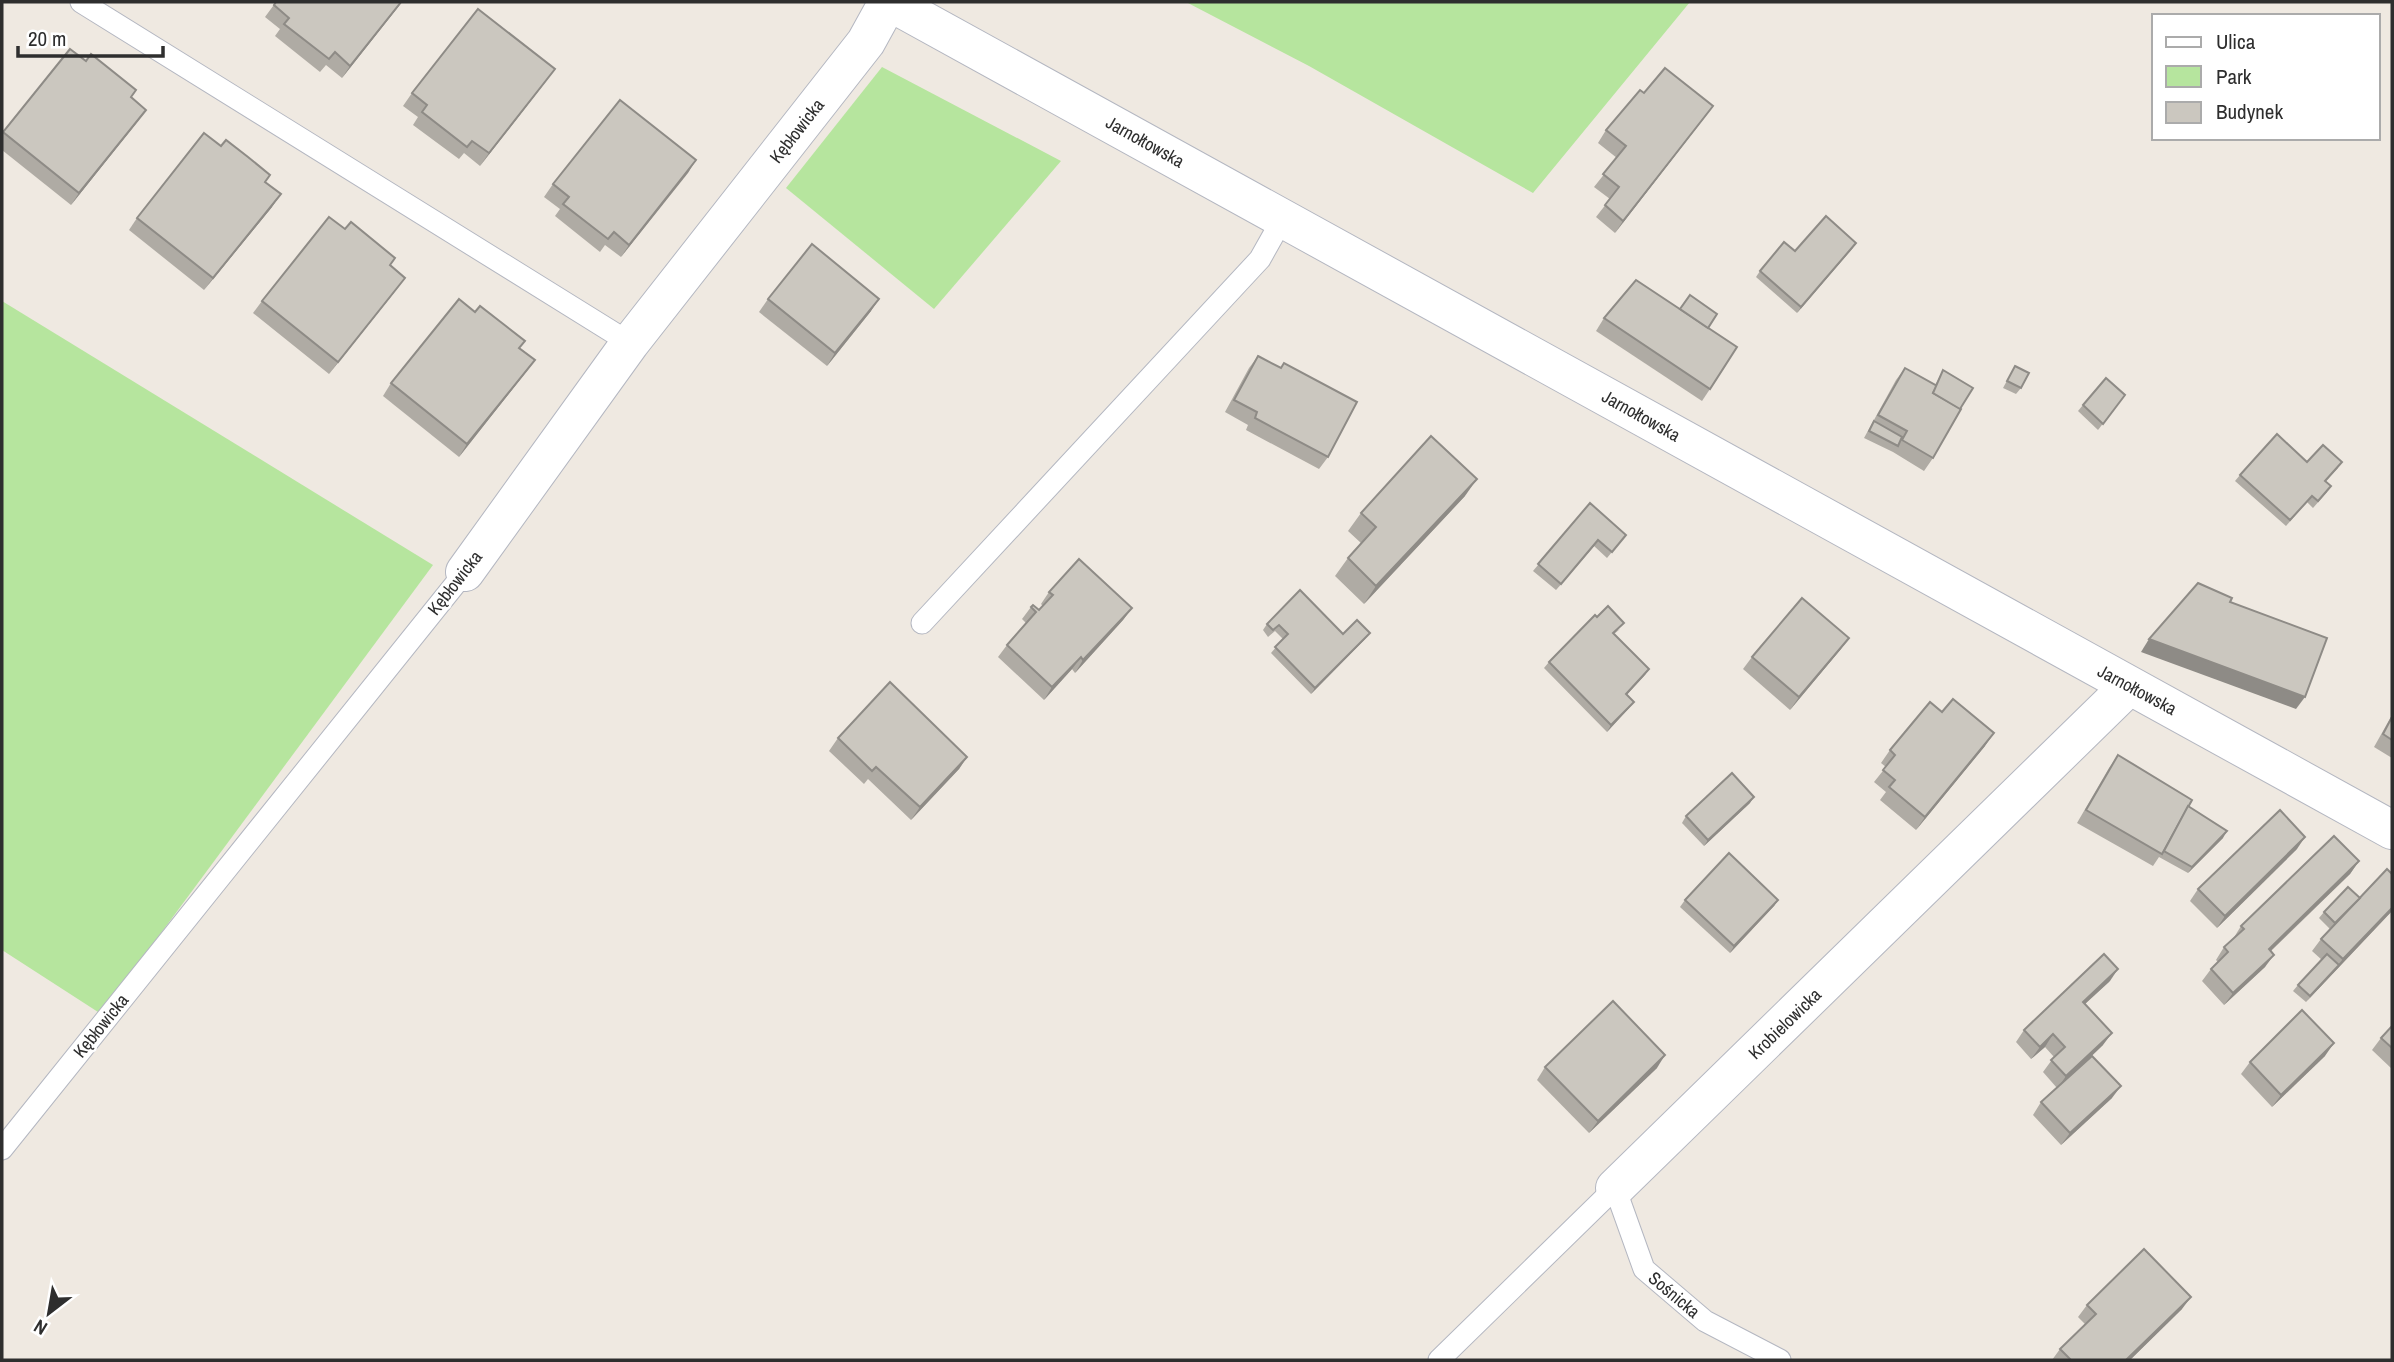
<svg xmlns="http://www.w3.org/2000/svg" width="2394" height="1362" font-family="'Archivo Narrow',sans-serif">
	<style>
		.green { fill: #b6e59e }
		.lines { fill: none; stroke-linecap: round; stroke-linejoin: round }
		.lane-casing { stroke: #b4b7c1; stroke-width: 23 }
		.street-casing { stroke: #b4b7c1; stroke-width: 40 }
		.secondary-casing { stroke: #b4b7c1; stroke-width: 40 }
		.lane { stroke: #fff; stroke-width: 21 }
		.street { stroke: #fff; stroke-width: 38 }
		.secondary { stroke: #fff; stroke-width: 38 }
		.wall { fill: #afaba4 }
		.shaded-wall { fill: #8e8b86 }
		.building { fill: #cbc7bf; stroke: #8e8b86; stroke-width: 2 }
		.labels { text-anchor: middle; stroke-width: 5; stroke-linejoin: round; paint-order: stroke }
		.street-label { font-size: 18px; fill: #2e2e2e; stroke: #fff }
	</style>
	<rect width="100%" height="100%" fill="#efe9e1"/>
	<g class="green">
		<path d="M1186,2H1690L1533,193L1309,66Z"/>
		<path d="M882,67L1061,161L934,309L786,188Z"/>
		<path d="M2,301L433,565L144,956L98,1012L2,950Z"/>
	</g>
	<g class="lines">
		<g class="lane-casing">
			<g id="lane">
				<path d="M81,2L630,343"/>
				<path d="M922,623L1260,259L1283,218"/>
				<path d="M2,1149L465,572"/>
				<path d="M1439,1360L1615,1188L1644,1269L1705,1321L1780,1360"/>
			</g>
		</g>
		<g class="street-casing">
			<g id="street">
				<path d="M465,572L630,343L866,42L888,2"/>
				<path d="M1615,1188L2129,686"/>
			</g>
		</g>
		<g class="secondary-casing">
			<path id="secondary" d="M890,2L2392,830"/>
		</g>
		<use href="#lane" class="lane"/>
		<use href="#street" class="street"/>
		<use href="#secondary" class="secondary"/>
	</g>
	<g class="wall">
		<path d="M276,2H402L342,78L326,65L320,72L275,36L280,29L265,17Z"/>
		<path d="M70,49L131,97L137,122L71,205L2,150V134Z"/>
		<path d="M546,81L480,166L464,153L459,159L413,125L418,117L403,106L412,93Z"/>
		<path d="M1644,93L1704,118L1615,233L1596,217L1610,199L1594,187L1617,158L1598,143L1606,130Z"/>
		<path d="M696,160L621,257L605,245L600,252L555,216L560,209L544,197L553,184Z"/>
		<path d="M265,182L272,207L204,290L129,230L137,218Z"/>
		<path d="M345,229L395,258L390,265L396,290L329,374L253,313L262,301Z"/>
		<path d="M1856,243L1797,313L1756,277L1760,271L1795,251Z"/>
		<path d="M768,299L871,311L827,366L759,312Z"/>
		<path d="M1680,309L1708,328L1710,389L1702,401L1596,331L1604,318Z"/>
		<path d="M520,348L535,360L459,457L383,396L391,383Z"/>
		<path d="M1258,356L1280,368L1328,457L1319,469L1246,430L1248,425L1225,412L1249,368Z"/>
		<path d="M2015,366L2021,388L2016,394L2003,388Z"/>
		<path d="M1905,368L1935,385L1943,370L1960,409L1933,458L1924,471L1893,452L1864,438L1896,380Z"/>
		<path d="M2125,395L2098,430L2078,411L2083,405Z"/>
		<path d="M2307,462L2338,468L2326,481L2327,492L2313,508L2307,502L2286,526L2235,481L2240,475Z"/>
		<path d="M1465,496L1364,604L1335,576L1348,558L1361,543L1348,531L1361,513Z"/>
		<path d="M1590,503L1626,535L1607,558L1594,546L1556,590L1533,571Z"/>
		<path d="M1300,590L1343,634L1365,639L1311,694L1271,653L1283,639L1275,631L1268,637L1263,630L1267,624Z"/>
		<path d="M1049,592L1132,608L1123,620L1075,673L1072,669L1044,700L998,657L1007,645L1026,623L1022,619L1031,607L1039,610L1043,606L1041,604Z"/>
		<path d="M1620,629L1614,634L1649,669L1627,694L1629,708L1607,732L1544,668L1549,662Z"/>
		<path d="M1849,638L1840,650L1790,710L1743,669L1752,657Z"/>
		<path d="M2392,715V758L2374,747Z"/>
		<path d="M838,738L967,757L959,769L911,820L868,779L864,784L829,751Z"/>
		<path d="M1985,746L1916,830L1880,800L1886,792L1874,782L1886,767L1881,763L1890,750Z"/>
		<path d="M2118,755L2188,806L2223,838L2188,873L2159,857L2153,866L2077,823L2109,768Z"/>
		<path d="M1750,803L1704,846L1682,823L1686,816Z"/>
		<path d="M2297,849L2217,928L2190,901L2198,889Z"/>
		<path d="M2359,861L2350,874L2271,951L2265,967L2224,1005L2202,981L2211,969L2218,962L2216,960L2224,947L2233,939L2241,926Z"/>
		<path d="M2392,874V911L2306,1002L2293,991L2298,985L2322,960L2312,951L2321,939L2330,929L2319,918L2324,912L2360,898Z"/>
		<path d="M1685,900H1778L1774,906L1730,953L1680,907Z"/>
		<path d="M2110,981L2085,1004L2103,1045L2079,1068L2112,1098L2061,1145L2033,1115L2041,1102L2057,1088L2043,1072L2054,1057L2045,1047L2031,1059L2016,1042L2024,1030Z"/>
		<path d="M2392,1026V1069L2372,1050L2381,1038Z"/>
		<path d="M2325,1056L2272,1107L2241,1074L2250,1062Z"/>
		<path d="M1545,1067L1657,1068L1589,1133L1537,1080Z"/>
		<path d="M2087,1305L2182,1309L2130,1360H2052L2060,1349L2085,1324L2078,1317Z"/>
	</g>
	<g class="shaded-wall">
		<path d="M401,2H402L342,78L350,66Z"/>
		<path d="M555,69L546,81L480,166L489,153Z"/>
		<path d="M1713,106L1704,118L1615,233L1623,221Z"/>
		<path d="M146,110L137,122L71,205L79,193Z"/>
		<path d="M696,160L688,173L621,257L629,245Z"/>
		<path d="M281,194L272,207L204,290L213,278Z"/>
		<path d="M1856,243L1852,249L1797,313L1801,307Z"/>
		<path d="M405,278L396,290L329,374L338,362Z"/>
		<path d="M879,299L871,311L827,366L835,353Z"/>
		<path d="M535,360L526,372L459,457L467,444Z"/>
		<path d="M1477,479L1465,496L1364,604L1376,586Z"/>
		<path d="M1598,540L1594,546L1556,590L1561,584Z"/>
		<path d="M1132,608L1123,620L1075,673L1083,660Z"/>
		<path d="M1370,633L1365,639L1311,694L1315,688Z"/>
		<path d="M1849,638L1840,650L1790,710L1799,697Z"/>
		<path d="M2149,639L2305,697L2296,709L2141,652Z"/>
		<path d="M1081,657L1072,669L1044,700L1052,687Z"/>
		<path d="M1649,669L1645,675L1622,700L1626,694Z"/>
		<path d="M1634,702L1629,708L1607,732L1611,725Z"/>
		<path d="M1994,733L1985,746L1916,830L1925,817Z"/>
		<path d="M967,757L959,769L911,820L920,807Z"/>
		<path d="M1754,797L1750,803L1704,846L1708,840Z"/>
		<path d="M2227,831L2223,838L2188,873L2192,867Z"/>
		<path d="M2305,837L2297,849L2217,928L2225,916Z"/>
		<path d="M2359,861L2350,874L2260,961L2269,949Z"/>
		<path d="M1778,900L1774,906L1730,953L1734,946Z"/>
		<path d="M2392,908V911L2306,1002L2343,959Z"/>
		<path d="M2274,955L2265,967L2224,1005L2233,993Z"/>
		<path d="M2118,969L2110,981L2074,1014L2083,1002Z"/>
		<path d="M2112,1033L2103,1045L2058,1088L2066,1076Z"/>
		<path d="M2053,1034L2045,1047L2031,1059L2040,1047Z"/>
		<path d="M2334,1043L2325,1056L2272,1107L2281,1095Z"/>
		<path d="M1665,1055L1657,1068L1589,1133L1598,1121Z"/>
		<path d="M2121,1086L2112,1098L2061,1145L2070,1133Z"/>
		<path d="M2191,1297L2182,1309L2130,1360H2126Z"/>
	</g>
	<g class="building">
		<path d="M276,2H401L350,66L335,52L329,59L284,24L289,18L274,5Z"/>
		<path d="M478,9L555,69L489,153L472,141L467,147L422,112L427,105L412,93Z"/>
		<path d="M70,49L86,61L91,54L136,90L131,97L146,110L79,193L3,132Z"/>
		<path d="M1665,68L1713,106L1623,221L1605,205L1619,187L1603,174L1626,146L1606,130L1640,90L1644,93Z"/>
		<path d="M620,100L696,160L629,245L614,232L608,239L563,204L569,197L553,184Z"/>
		<path d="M204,133L221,146L226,140L248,157L270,175L265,182L281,194L213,278L137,218Z"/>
		<path d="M1826,216L1856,243L1801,307L1760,271L1784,242L1795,251Z"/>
		<path d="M329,217L345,229L351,222L395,258L390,265L405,278L338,362L262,301Z"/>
		<path d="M812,244L879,299L835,353L768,299Z"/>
		<path d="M1636,280L1737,347L1710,389L1604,318Z"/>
		<path d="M1690,295L1717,314L1708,328L1680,309Z"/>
		<path d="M459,299L475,312L480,306L502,323L525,341L519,348L535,360L467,444L391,383Z"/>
		<path d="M1258,356L1281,368L1284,363L1357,402L1328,457L1255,418L1257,412L1234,400Z"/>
		<path d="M2015,366L2029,373L2021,388L2007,381Z"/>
		<path d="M1905,368L1937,386L1933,393L1961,409L1933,458L1902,440L1907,431L1878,415Z"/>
		<path d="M1943,370L1973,388L1960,409L1933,393Z"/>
		<path d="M2106,378L2125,395L2103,424L2083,405Z"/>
		<path d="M1874,421L1902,437L1898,446L1869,431Z"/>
		<path d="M2277,434L2307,462L2323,445L2342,462L2325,481L2331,486L2318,501L2312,496L2290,520L2240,475Z"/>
		<path d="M1431,436L1477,479L1376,586L1348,558L1376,527L1361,513Z"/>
		<path d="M1590,503L1626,535L1612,552L1598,540L1561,584L1538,564Z"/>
		<path d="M1079,559L1132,608L1083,660L1081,657L1052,687L1007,645L1036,612L1031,607L1033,605L1039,610L1053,595L1049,592Z"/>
		<path d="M2198,583L2232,598L2230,602L2327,638L2305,697L2149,639Z"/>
		<path d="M1300,590L1343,634L1357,620L1370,633L1315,688L1275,647L1288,634L1279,625L1273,630L1267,624Z"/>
		<path d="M1802,598L1849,638L1799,697L1752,657Z"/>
		<path d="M1608,606L1624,623L1613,633L1649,669L1626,694L1634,702L1611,725L1549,662L1595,615L1597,617Z"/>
		<path d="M890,682L967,757L920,807L876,767L872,771L838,738Z"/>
		<path d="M1953,699L1994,733L1925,817L1889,787L1895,780L1883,770L1895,755L1890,750L1930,702L1942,712Z"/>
		<path d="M2392,717V740L2383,734Z"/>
		<path d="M2118,755L2192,800L2162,854L2086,810Z"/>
		<path d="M1732,773L1754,797L1708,840L1686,816Z"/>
		<path d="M2188,806L2227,831L2192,867L2164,851Z"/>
		<path d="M2280,810L2305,837L2225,916L2198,889Z"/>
		<path d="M2334,836L2359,861L2269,949L2274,955L2233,993L2211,969L2228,952L2224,947L2244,929L2241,926Z"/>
		<path d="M1729,853L1778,900L1734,946L1685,900Z"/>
		<path d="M2387,869L2392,874V908L2343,959L2321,939Z"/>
		<path d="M2348,887L2360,898L2335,923L2324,912Z"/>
		<path d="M2104,954L2118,969L2083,1002L2112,1033L2066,1076L2051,1060L2065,1047L2053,1034L2040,1047L2024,1030Z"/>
		<path d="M2327,954L2339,965L2310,996L2298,985Z"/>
		<path d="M1613,1001L1665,1055L1598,1121L1545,1067Z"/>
		<path d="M2302,1010L2334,1043L2281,1095L2250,1062Z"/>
		<path d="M2392,1026V1048L2381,1038Z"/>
		<path d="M2092,1056L2121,1086L2070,1133L2041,1102Z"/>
		<path d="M2144,1249L2191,1297L2126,1360H2071L2060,1349L2096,1314L2087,1305Z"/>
	</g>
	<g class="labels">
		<g class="street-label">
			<text transform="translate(797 131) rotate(-52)" y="6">Kębłowicka</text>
			<text transform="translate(1145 142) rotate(29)" y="6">Jarnołtowska</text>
			<text transform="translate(1641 416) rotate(29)" y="6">Jarnołtowska</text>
			<text transform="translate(455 583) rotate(-52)" y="6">Kębłowicka</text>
			<text transform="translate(2137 690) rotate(28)" y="6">Jarnołtowska</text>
			<text transform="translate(1785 1024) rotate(-44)" y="6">Krobielowicka</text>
			<text transform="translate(101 1026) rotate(-51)" y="6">Kębłowicka</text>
			<text transform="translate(1674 1295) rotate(40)" y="6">Sośnicka</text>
		</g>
	</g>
	<rect width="2394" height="1362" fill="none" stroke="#2e2e2e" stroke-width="7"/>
	<rect x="2152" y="14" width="228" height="126" fill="#ffffff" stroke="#ababab" stroke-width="2"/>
	<rect x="2166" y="37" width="35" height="10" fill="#ffffff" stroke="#ababab" stroke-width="2"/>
	<text x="2216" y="49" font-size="21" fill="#2e2e2e">Ulica</text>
	<rect x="2166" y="66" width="35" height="21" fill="#b6e59e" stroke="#ababab" stroke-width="2"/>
	<text x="2216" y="84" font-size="21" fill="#2e2e2e">Park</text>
	<rect x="2166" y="102" width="35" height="21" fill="#cbc7bf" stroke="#ababab" stroke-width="2"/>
	<text x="2216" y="119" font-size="21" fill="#2e2e2e">Budynek</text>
	<g transform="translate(49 1313) rotate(211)" stroke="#ffffff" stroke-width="5" paint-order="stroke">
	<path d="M0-5L12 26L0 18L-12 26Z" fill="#2e2e2e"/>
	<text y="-10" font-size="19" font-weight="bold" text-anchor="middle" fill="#2e2e2e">N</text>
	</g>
	<path d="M18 46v10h145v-10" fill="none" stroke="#2e2e2e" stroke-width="3.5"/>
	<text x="28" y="46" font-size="21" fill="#2e2e2e" stroke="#ffffff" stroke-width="5" paint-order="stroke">20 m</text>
</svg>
